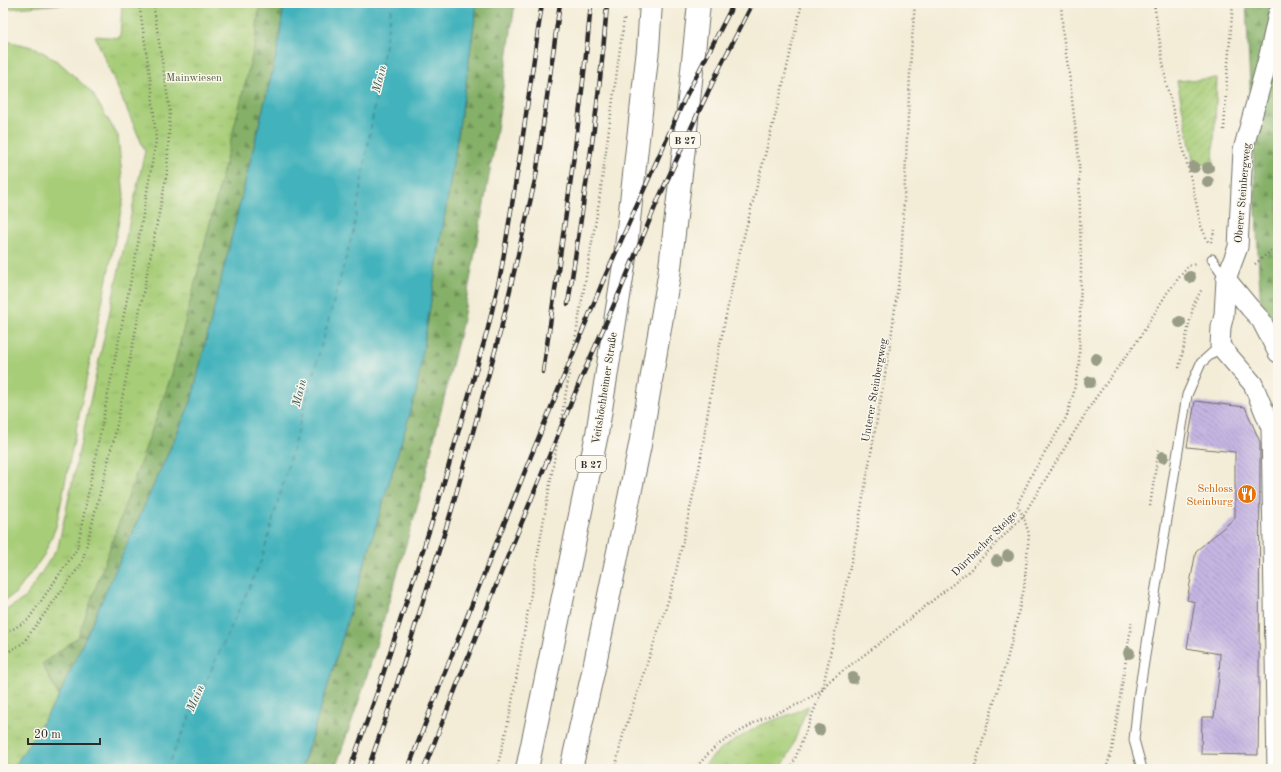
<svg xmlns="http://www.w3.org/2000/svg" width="1281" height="772" font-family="'Old Standard TT',serif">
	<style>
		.grass { fill: url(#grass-tufts); stroke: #697c52 }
		.forest { fill: url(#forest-firs); stroke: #586e4a }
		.garden { fill: url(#garden-furrows); stroke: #697c52 }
		.pitch { fill: #a7cd78; stroke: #697c52 }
		.water { fill: #43b2bc; stroke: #376e74 }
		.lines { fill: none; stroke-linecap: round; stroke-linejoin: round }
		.ferry { stroke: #335a5e; stroke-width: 1; stroke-dasharray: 5 4; stroke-linecap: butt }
		.building { fill: url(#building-back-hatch) }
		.lane-casing { stroke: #716f67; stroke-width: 11 }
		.street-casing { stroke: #716f67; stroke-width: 21 }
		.highway-casing { stroke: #716f67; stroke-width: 24 }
		.path { stroke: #716f67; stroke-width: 2.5; stroke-dasharray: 1 3; stroke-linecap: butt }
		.lane { stroke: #fff; stroke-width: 9 }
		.street { stroke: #fff; stroke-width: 19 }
		.highway { stroke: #fff; stroke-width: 22 }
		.rail-casing { stroke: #2b2b2b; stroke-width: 4.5 }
		.rail { stroke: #fbf7ec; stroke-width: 3; stroke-dasharray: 9; stroke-linecap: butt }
		.tree { fill: #999d85 }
		.labels { text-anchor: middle; stroke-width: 3; stroke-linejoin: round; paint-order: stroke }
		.shield { fill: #fbf7ec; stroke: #696865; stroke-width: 1 }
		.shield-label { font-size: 10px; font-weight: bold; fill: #2b2b2b }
		.park-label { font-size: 11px; fill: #505c42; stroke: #fbf7ec }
		.street-label { font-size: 11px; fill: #2b2b2b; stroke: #fbf7ec }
		.food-label { font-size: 11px; fill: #c56008; stroke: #fbf7ec; text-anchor: end }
		.water-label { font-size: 12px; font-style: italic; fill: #335a5e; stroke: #fbf7ec }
	</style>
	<defs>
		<pattern id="grass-tufts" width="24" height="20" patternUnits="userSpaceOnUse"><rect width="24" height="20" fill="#a7cd78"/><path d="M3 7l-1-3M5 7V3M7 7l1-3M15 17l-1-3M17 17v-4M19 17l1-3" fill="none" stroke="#90b068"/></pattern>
		<pattern id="forest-firs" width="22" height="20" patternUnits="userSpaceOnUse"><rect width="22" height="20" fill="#85b068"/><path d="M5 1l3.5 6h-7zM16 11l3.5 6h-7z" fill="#6d8f56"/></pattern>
		<pattern id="garden-furrows" width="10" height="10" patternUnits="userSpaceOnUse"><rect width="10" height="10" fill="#a7cd78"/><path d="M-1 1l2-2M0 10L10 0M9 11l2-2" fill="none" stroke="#90b068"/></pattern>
		<pattern id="building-back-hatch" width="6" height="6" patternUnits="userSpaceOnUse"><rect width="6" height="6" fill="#c5b6e3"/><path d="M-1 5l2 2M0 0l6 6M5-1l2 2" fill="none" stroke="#a094b8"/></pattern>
	</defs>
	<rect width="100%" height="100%" fill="#fbf7ec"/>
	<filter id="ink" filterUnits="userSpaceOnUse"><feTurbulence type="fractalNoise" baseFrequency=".025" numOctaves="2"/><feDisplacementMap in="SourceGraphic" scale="8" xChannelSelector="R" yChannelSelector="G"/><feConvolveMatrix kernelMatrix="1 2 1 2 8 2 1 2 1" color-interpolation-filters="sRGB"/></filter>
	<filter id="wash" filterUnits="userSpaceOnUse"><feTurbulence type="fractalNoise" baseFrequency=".012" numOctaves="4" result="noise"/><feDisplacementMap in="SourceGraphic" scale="16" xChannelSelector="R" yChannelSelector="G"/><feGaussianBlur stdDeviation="0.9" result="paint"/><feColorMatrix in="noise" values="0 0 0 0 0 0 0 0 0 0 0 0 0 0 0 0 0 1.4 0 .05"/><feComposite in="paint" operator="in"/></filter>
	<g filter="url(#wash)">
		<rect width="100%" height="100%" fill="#f3ecd7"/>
		<g class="grass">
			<path d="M122,3H284L191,402L59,696L13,769H3V612L25,598L58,547L145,151L95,36L120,38Z"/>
			<path d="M808,706L790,752L781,769H701L719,750L760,725L794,713Z"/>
		</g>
		<g class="forest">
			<path d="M260,3H284L278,48L191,402L59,696L42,664L78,637L172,374L255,44Z"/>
			<path d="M477,3H515L495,143L462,324L420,497L363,689L335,769H302L329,682L416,393L464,96Z"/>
			<path d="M1246,3H1278V317L1261,314Z"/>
		</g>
		<path class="garden" d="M1217,78L1213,164L1194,165L1177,81Z"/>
		<g class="pitch">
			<path d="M3,3H75L3,9Z"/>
			<path d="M3,40L36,48L60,63L92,93L118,136L124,196L56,527L44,555L17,592L3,602Z"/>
		</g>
		<path class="water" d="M284,3H477L464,96L416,393L329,682L301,769H13L59,696L191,402L278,48Z"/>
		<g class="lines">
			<path class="ferry" d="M166,769L262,559L353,232L392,3"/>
		</g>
		<g id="blocks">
			<path class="building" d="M1195,401L1245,407L1260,442L1259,684L1258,755L1201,754L1202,717H1214L1219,677L1220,654L1187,648L1195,602L1187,600L1196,551L1235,518V452L1187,447Z"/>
		</g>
	</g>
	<g filter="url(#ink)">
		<use href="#blocks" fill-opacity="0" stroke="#716f67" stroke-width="1"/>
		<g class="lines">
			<g class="lane-casing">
				<g id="lane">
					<path d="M1212,259L1226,279"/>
					<path d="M1142,769L1134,740L1139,693L1187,395L1201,363L1220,346"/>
				</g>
			</g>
			<g class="street-casing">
				<g id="street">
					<path d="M1226,279L1250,308L1261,320L1278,353"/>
					<path d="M1277,769L1271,428L1253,384L1220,346L1221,327L1224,315L1226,279L1238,247L1243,150L1269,55L1278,14"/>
				</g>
			</g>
			<g class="highway-casing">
				<g id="highway">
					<path d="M527,769L597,434L624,265L648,49L651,3"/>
					<path d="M571,769L594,668L640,445L669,276L684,148L699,3"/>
				</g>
			</g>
			<g class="path">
				<path d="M1154,3L1166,83L1192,183L1201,226L1209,244"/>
				<path d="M1224,130L1227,76L1233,3"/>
				<path d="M1211,242L1215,230"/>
				<path d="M1255,264L1278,245"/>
				<path d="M1179,368L1194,303L1202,289"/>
				<path d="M1150,506L1157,460L1159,448"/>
				<path d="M3,635L28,620L77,549L136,254L156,141L152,90L139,3"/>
				<path d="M3,655L23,643L82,563L115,434L167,173L170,112L153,3"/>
				<path d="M1158,767L1204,769"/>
				<path d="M497,769L510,714L599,202L624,19"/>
				<path d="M615,769L623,735L672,589L699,469L714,373L737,263L781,93L802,3"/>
				<path d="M694,769L716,746L759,720L801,703L822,690L828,682L876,646L968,572L1023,516L1094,400L1140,337L1167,293L1188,266L1196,264"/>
				<path d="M791,769L822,690L853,554L889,352L901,265L911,52L915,3"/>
				<path d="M974,769L1008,656L1024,589L1029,534L1023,516L1017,505L1032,474L1066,418L1073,395L1079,365L1081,268L1079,160L1069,73L1063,35L1061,3"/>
				<path d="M1106,769L1112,750L1132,620"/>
			</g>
			<use href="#lane" class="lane"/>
			<use href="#street" class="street"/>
			<use href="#highway" class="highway"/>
			<g class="rail-casing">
				<g id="rail">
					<path d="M568,304C583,204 600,104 607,3"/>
					<path d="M543,372C561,249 580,127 591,3"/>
					<path d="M350,769L377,693L438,503L488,328L501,272L521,149L542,3"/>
					<path d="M368,769L392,700L452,509L501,329L536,176L560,3"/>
					<path d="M408,769L443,677L531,456L603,281L684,100L734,3"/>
					<path d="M424,769L503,568L580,381L621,289L658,200L698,113L720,67L753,3"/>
				</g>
			</g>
			<use href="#rail" class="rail"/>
		</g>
		<g class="tree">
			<circle cx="1194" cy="167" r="6"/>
			<circle cx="1208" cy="168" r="6"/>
			<circle cx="1208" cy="182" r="6"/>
			<circle cx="1190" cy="277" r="6"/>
			<circle cx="1180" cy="322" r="6"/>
			<circle cx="1096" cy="359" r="6"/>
			<circle cx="1090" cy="382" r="6"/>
			<circle cx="1163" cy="457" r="6"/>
			<circle cx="1008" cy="556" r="6"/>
			<circle cx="997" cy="561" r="6"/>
			<circle cx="1129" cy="653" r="6"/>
			<circle cx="853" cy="678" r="6"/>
			<circle cx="819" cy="730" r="6"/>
		</g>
	</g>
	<defs>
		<g id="restaurant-disc" transform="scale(1)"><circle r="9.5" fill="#e8710a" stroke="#fbf7ec"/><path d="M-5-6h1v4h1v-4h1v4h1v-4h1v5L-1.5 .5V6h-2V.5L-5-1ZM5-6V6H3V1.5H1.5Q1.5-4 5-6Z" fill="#fff"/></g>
	</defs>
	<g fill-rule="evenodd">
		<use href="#restaurant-disc" x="1247" y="494"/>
	</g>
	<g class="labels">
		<g class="shield">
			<rect x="670" y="132" width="30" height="16" rx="3"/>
			<rect x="576" y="456" width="30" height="16" rx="3"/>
		</g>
		<g class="shield-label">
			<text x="685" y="144">B 27</text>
			<text x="591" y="468">B 27</text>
		</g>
		<g class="park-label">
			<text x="194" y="81">Mainwiesen</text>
		</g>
		<g class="street-label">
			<text transform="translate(1242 193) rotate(-85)" y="4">Oberer Steinbergweg</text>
			<text transform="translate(604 388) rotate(-81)" y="4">Veitshöchheimer Straße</text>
			<text transform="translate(874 390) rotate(-80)" y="4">Unterer Steinbergweg</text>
			<text transform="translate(984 543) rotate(-45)" y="4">Dürrbacher Steige</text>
		</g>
		<g class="food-label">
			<text x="1233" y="492">Schloss<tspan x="1233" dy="13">Steinburg</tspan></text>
		</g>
		<g class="water-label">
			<text transform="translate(379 79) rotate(-76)" y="4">Main</text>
			<text transform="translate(299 393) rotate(-76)" y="4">Main</text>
			<text transform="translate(195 698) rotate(-67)" y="4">Main</text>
		</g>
	</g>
	<rect width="1281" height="772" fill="none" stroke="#fbf7ec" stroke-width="16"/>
	<path d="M28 738v6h72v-6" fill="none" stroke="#2b2b2b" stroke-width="2"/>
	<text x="34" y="738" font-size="12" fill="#2b2b2b" stroke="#fbf7ec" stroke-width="3" paint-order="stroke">20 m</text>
</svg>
